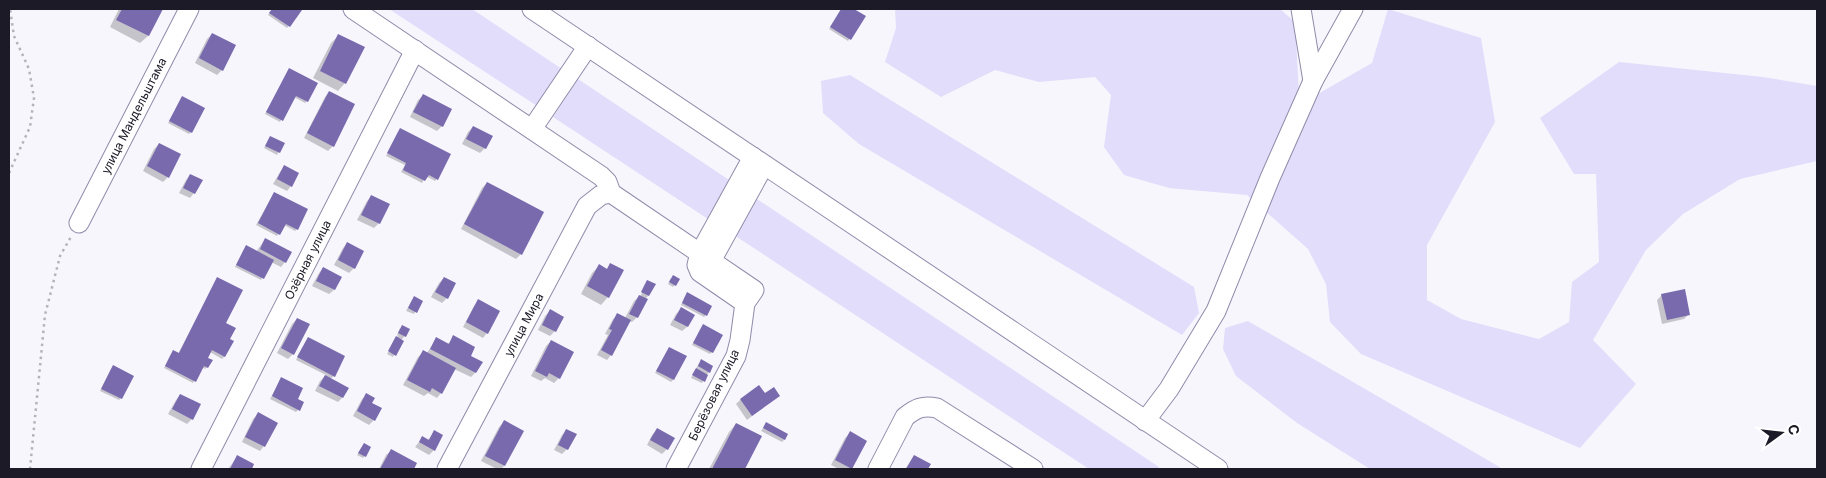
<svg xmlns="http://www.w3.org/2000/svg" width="1826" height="478" font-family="Inter,sans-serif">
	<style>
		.green { fill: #e2ddfa }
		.shadow { fill: #0003 }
		.building { fill: #796aae }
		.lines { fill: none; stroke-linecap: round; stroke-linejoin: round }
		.minor-casing { stroke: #908baa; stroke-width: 21 }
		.path { stroke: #b4b3bc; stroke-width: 2.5; stroke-dasharray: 2.5 4; stroke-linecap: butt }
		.minor { stroke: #fff; stroke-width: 19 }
		.labels { text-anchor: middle; stroke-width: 4.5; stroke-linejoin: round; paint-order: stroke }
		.street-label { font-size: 12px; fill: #1c1a26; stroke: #fff }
	</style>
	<rect width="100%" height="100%" fill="#f7f6fd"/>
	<g class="green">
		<path d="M389,9H472L562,69L537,106Z"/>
		<path d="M895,9H1280L1295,22L1299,93L1316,95L1372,63L1388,9L1481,38L1495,122L1427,245V300L1461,319L1539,339L1569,322L1572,282L1599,262L1596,174H1574L1540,118L1619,62L1763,77L1817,86V161L1740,179L1683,214L1646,250L1593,340L1636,384L1580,448L1361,354L1330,322L1326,284L1308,249L1247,195L1169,188L1124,175L1104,147L1111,95L1095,77L1039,82L995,70L941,97L885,62L896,28Z"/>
		<path d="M850,75L1194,287L1199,313L1182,335L859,144L823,113L821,81Z"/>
		<path d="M578,79L732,182L711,221L553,117Z"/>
		<path d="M754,197L1159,467V469H1089L734,235Z"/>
		<path d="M1248,321L1503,469H1370L1297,423L1236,376L1223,349L1225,328Z"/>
	</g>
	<g class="shadow">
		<path d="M119,9H161L148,36L140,43L110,27Z"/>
		<path d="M272,9H298L300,10L287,28L268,15Z"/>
		<path d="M842,9H852L864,17L848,41L829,29Z"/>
		<path d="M212,34L222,70L217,75L195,63L207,39Z"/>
		<path d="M339,35L345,83L338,91L313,78L331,43Z"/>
		<path d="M289,70L307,101L305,103L294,97L280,122L265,114Z"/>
		<path d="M329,92L333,146L328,151L304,138L325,97Z"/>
		<path d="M423,96L442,126L437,131L410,117L418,100Z"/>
		<path d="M182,98L191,132L189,134L168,123Z"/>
		<path d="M473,127L485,148L480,153L462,144L468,132Z"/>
		<path d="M398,132L437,179L435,181L426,176L422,183L401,172L405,165L386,156Z"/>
		<path d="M270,137L283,144L277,155L264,148Z"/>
		<path d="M159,144L168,177L163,182L143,171L154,149Z"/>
		<path d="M284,167L291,186L287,191L273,184L280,172Z"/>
		<path d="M190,175L194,193L190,198L179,193L186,180Z"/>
		<path d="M487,183L521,254L516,259L461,229L482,188Z"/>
		<path d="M274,193L297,229L295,231L284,225L277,236L256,225Z"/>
		<path d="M372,196L379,223L374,228L357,220L367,201Z"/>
		<path d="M265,239L285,262L281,267L271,262L261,280L235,267L244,249L256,252Z"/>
		<path d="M348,243L354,268L349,273L334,265L343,248Z"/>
		<path d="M610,265L608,297L601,305L581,294L592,273L599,266L606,270Z"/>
		<path d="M323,268L340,277L334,290L329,294L312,286L319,273Z"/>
		<path d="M444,278L447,298L442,303L431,297L439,283Z"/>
		<path d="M671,278L675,285L673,287L668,284Z"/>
		<path d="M216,281L228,340L224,357L222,359L210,352L207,358V367L205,369L202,367L193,383L164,368L171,354H178Z"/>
		<path d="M645,284L648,296L645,299L637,317L632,322L629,321L611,355L607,360L597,355L608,335L605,334L613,319L618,315L625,318L634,301L641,295Z"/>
		<path d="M1662,295L1689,314L1684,319L1662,324L1657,300Z"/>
		<path d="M685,296L706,315L704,317L681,305Z"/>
		<path d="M412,300L421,301L414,314L406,311Z"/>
		<path d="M479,301L487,333L483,338L463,327L474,306Z"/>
		<path d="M681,309L687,327L682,331L670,325L676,314Z"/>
		<path d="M550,311L562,317L555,331L550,336L538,330L545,316Z"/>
		<path d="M297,319L293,354L288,359L277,353L292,324Z"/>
		<path d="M400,328L405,336L401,340L393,357L387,354L398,336L397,335Z"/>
		<path d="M701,328L712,352L710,354L692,345Z"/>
		<path d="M454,337L469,356L475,373L471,377L454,369L441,393L437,398L428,393L424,396L403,385L418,357L423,352L426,354L437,339L447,345Z"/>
		<path d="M308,338L334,376L330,379L342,398L338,402L315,391L320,381L326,375L296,360Z"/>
		<path d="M551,341L559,378L554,383L545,378L541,381L531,376L546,346Z"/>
		<path d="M669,348L673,380L671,382L655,373Z"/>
		<path d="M699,363L709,372L702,383L691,378Z"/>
		<path d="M111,369L121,398L119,400L100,391Z"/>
		<path d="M280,381L296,399L298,410L296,412L270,399Z"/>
		<path d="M180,395L192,419L187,424L168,414L176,400Z"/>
		<path d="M367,395L374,420L369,425L353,416L362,399Z"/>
		<path d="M778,396L747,420L736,404L740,400Z"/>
		<path d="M258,414L264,446L260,451L242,442L253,419Z"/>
		<path d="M504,422L522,432L504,466L501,469H497L481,461L499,427Z"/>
		<path d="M736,424L760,437L743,469H709L729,432Z"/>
		<path d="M766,424L787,435L784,440L782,442L761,431Z"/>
		<path d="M567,430V449L562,454L554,450L562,435Z"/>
		<path d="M657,430L667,449L662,454L647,445L652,435Z"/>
		<path d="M435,431L434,450L429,455L415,447L422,438L427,441Z"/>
		<path d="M850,433L851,468L839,469L831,465L845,438Z"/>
		<path d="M364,444L365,456L363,458L357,455Z"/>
		<path d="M391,451L415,464L412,469H379L386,455Z"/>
		<path d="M914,456L929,465L927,469H905Z"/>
		<path d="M237,457L253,465L250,469H228Z"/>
	</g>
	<g class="building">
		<path d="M122,9H163L149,36L116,20Z"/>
		<path d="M272,9H301L302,10L290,27L269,13Z"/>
		<path d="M841,9H854L866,16L851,40L830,27Z"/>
		<path d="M212,33L236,45L223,71L199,58Z"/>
		<path d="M338,34L365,47L346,84L320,71Z"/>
		<path d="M289,68L318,83L308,102L296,96L283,121L266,112Z"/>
		<path d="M329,91L355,104L334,147L307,133Z"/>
		<path d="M423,94L452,109L443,127L413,112Z"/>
		<path d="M182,96L205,108L192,133L169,121Z"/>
		<path d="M473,126L493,136L486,149L466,139Z"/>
		<path d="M400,128L451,154L438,180L429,175L425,181L403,170L406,163L387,153Z"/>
		<path d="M270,136L285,143L280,153L265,146Z"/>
		<path d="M159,143L181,154L169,178L147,166Z"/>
		<path d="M284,165L299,173L292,187L277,179Z"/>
		<path d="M190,174L203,180L195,194L183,188Z"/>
		<path d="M487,182L544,212L522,255L464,224Z"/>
		<path d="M274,192L308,209L298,230L286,224L280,235L258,223Z"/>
		<path d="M371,195L390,204L380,224L361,215Z"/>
		<path d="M265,238L292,252L286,263L260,249Z"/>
		<path d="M347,242L364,251L355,269L338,260Z"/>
		<path d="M246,245L274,260L264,279L236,265Z"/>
		<path d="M610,263L624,270L609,298L587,286L599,264L607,269Z"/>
		<path d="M323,267L342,277L335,290L316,281Z"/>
		<path d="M673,275L680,279L676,286L669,282Z"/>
		<path d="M217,277L243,290L226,323L236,328L230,339L234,341L225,357L212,350L208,358L213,360L208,368L204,366L196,382L165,366L173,350L179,353Z"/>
		<path d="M444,277L456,283L448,299L435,292Z"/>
		<path d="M647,280L656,284L649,296L641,292Z"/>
		<path d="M1685,289L1690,315L1667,320L1661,294Z"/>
		<path d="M687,292L712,306L707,316L682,303Z"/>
		<path d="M639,295L648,299L638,318L629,314Z"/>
		<path d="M414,296L423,301L417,313L408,308Z"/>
		<path d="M478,299L500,311L488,334L466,322Z"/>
		<path d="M681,307L695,315L688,327L674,320Z"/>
		<path d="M550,309L564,317L556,332L542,325Z"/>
		<path d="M617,313L631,320L612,356L601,350L612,330L609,329Z"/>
		<path d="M297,318L310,324L294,355L281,348Z"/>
		<path d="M703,324L723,335L713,353L693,343Z"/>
		<path d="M402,325L410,329L406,337L398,333Z"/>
		<path d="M453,335L475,347L471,356L483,362L476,373L430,349L436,337L449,344Z"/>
		<path d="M396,336L404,341L396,356L388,351Z"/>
		<path d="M308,337L345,356L335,377L297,357Z"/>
		<path d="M551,340L574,352L560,379L549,373L547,377L535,371Z"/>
		<path d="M669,347L687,356L674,380L656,371Z"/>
		<path d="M423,350L456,368L442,394L432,388L430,392L407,380Z"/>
		<path d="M701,359L713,366L710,373L698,366Z"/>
		<path d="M113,365L134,376L122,399L101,389Z"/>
		<path d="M696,368L708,375L705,382L692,375Z"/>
		<path d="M325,375L349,388L343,398L319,386Z"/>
		<path d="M281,377L303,388L298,399L304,402L300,411L272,396Z"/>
		<path d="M759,385L765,393L774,387L780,396L752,416L740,399Z"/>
		<path d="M366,393L375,398L372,403L382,408L375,421L357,411Z"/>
		<path d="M180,394L201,404L193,420L172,409Z"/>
		<path d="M258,412L278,423L265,447L245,437Z"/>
		<path d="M504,420L524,431L505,466L485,456Z"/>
		<path d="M766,422L788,434L785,440L763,428Z"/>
		<path d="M736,423L762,436L745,469H712Z"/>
		<path d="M657,428L675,438L668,450L650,440Z"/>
		<path d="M566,429L577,434L568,450L558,445Z"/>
		<path d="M434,430L443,435L435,451L419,442L422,436L429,440Z"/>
		<path d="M850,431L867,441L852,469L835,460Z"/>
		<path d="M364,443L371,447L366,457L358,453Z"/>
		<path d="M391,449L417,463L414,469H380Z"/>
		<path d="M237,455L254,464L252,469H230Z"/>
		<path d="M914,455L931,464L928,469H906Z"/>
	</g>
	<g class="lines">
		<g class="minor-casing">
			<g id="minor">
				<path d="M353,9L601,176L607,182L611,193L754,290L745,303L740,340L736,356L676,469"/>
				<path d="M532,9L1218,469"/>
				<path d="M1301,9L1313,81"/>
				<path d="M532,129L588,46"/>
				<path d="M79,223L189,9"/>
				<path d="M711,261L764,165"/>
				<path d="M745,303L700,272L697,265L700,253L753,157"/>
				<path d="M1145,421L1169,389L1216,311L1270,178L1313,81L1353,9"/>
				<path d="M201,469L415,50"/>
				<path d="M447,469L587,206L601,195L611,193"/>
				<path d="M878,469L905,417C916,408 923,405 937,408L1033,469"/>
			</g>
		</g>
		<g class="path">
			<path d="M9,173L30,127L34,98L29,69L14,36L10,9"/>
			<path d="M30,469L45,315L60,256L72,235"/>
		</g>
		<use href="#minor" class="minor"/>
	</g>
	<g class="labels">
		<g class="street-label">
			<text transform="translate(134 116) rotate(-63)" y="4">улица Мандельштама</text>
			<text transform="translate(308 260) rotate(-63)" y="4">Озёрная улица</text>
			<text transform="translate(524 325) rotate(-62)" y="4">улица Мира</text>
			<text transform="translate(714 395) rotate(-64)" y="4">Берёзовая улица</text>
		</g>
	</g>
	<rect width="1826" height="478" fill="none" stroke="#1c1a26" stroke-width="20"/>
	<g transform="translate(1781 433) rotate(75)" stroke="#ffffff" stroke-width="4" paint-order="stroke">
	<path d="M0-4L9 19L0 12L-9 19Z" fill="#1c1a26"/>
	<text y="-8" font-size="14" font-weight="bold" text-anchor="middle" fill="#1c1a26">С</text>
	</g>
</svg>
